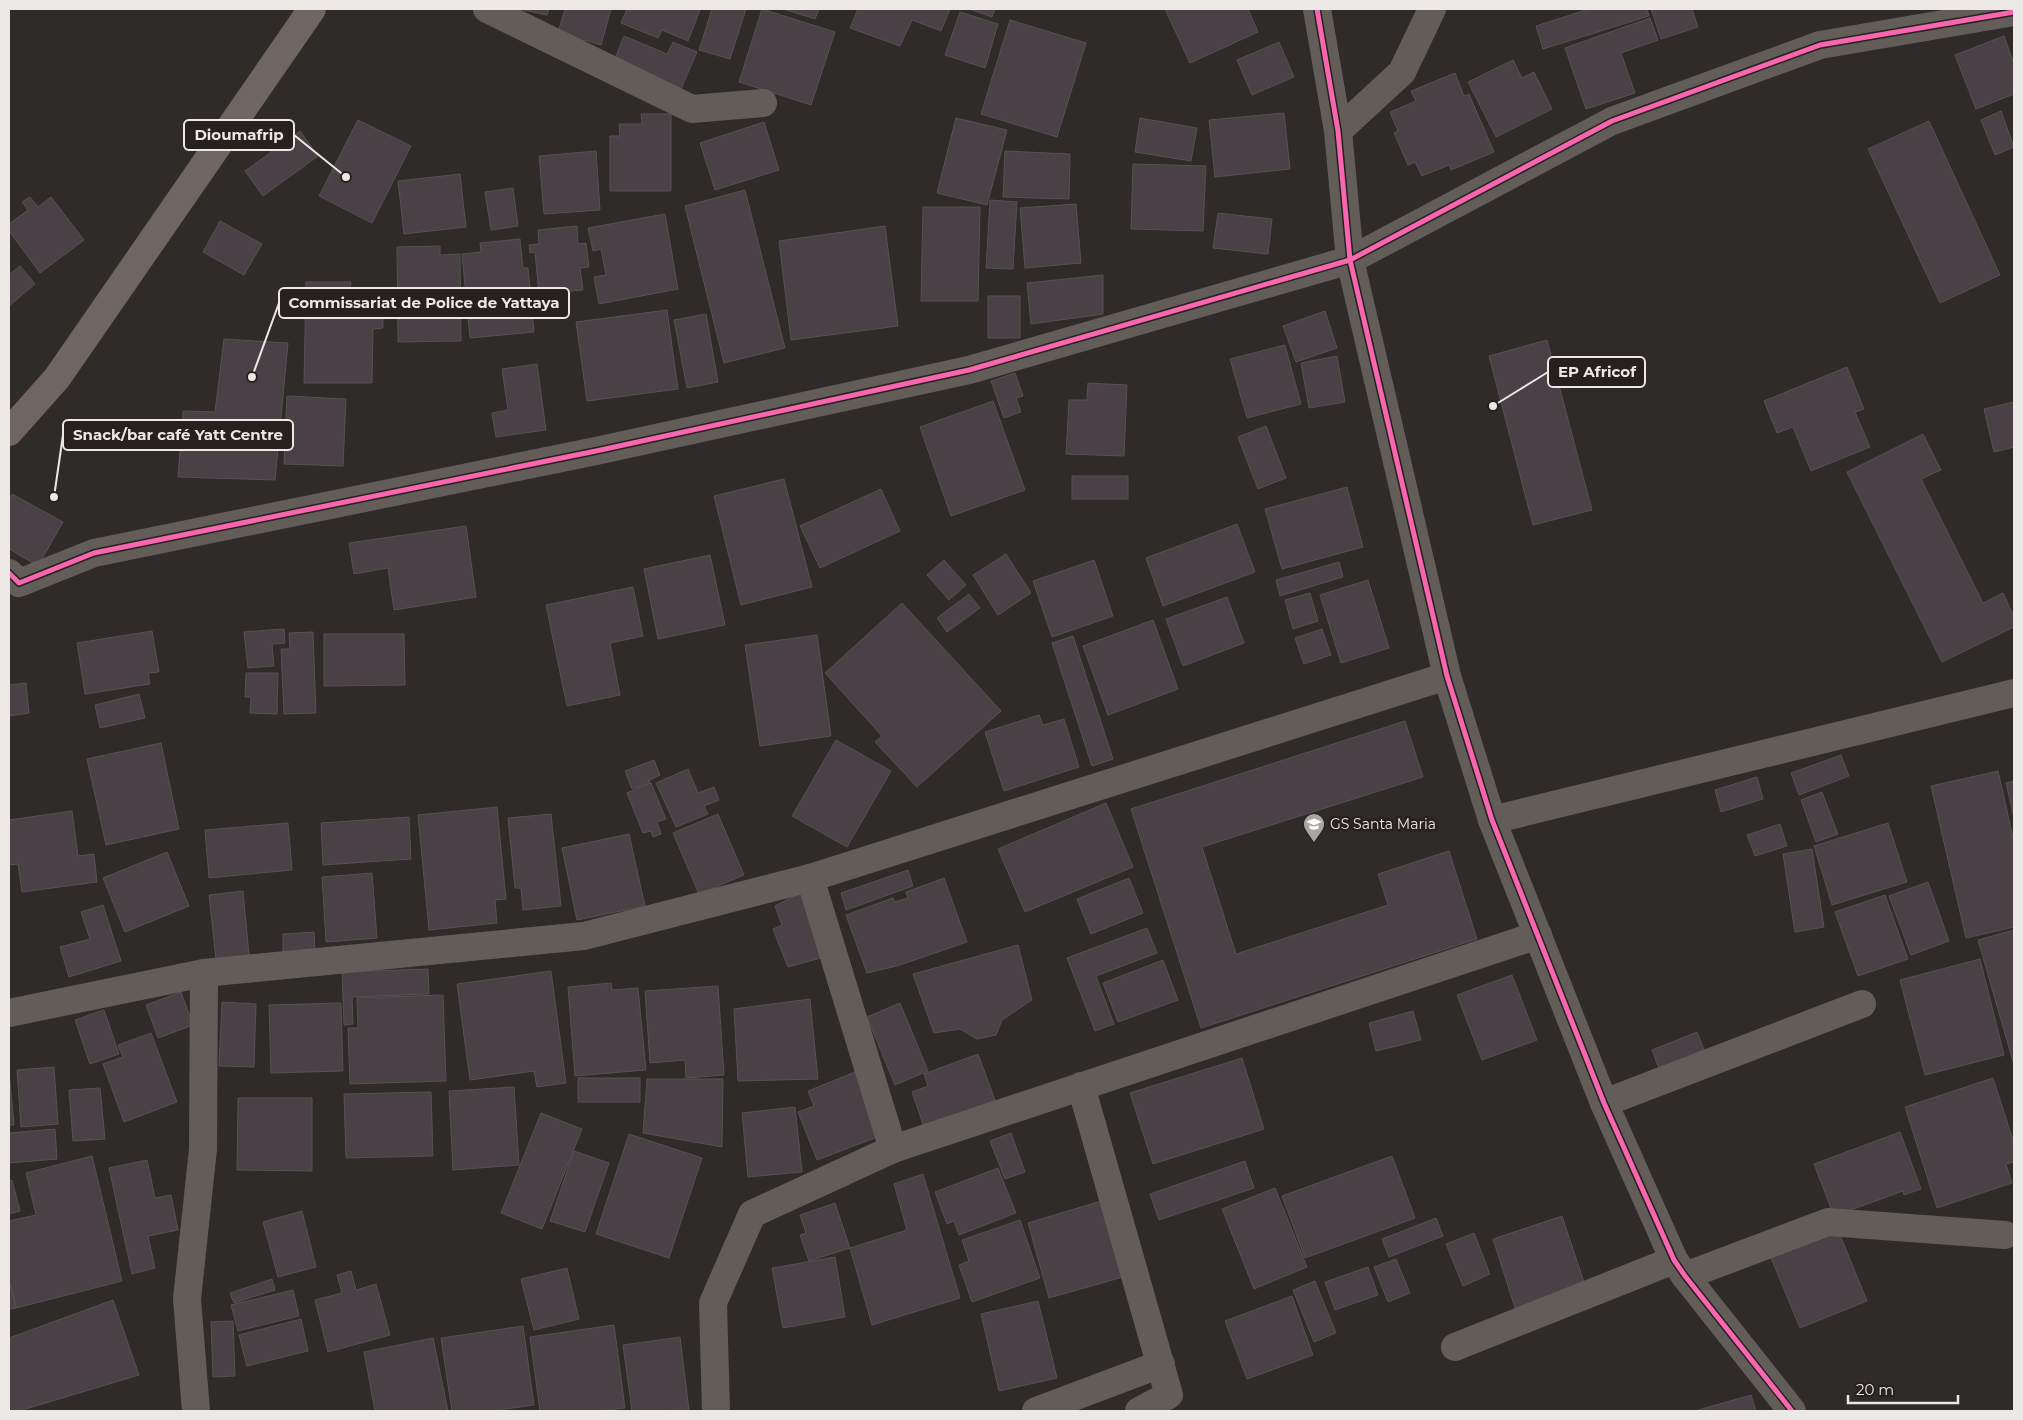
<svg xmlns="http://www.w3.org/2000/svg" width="2023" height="1420" font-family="Montserrat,sans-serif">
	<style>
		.building { fill: #4a4147; stroke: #545352 }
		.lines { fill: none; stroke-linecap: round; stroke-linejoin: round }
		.minor { stroke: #635d5a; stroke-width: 28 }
		.major { stroke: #6f6662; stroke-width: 28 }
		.cycleway-casing { stroke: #26211e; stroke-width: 8 }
		.cycleway { stroke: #f766af; stroke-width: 5 }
		.labels { text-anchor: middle; stroke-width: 5; stroke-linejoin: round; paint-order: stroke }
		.poi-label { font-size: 14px; fill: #ebe8e6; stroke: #26211e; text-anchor: start }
		.leader { fill: none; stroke: #ebe8e6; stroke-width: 2 }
		.callout-dot { fill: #ebe8e6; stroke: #26211e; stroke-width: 2 }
		.callout { fill: #26211e; stroke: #ebe8e6; stroke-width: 2 }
		.callout-label { font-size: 15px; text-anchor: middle; font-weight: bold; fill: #ebe8e6 }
	</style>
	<rect width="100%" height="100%" fill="#2e2b29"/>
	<g class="building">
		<path d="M519,9H549L547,15Z"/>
		<path d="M565,9H611L601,45L585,40L584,43L557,36Z"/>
		<path d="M627,9H698L700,10L688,41L662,30L658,38L621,23Z"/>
		<path d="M712,9H746L730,59L699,50Z"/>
		<path d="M762,9L835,32L811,105L739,82Z"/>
		<path d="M783,9H819L815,19Z"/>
		<path d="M858,9H950L941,31L912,20L900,46L850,28Z"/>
		<path d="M969,9H995L992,17Z"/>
		<path d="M1165,9H1248L1258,32L1190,63Z"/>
		<path d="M1589,9H1647L1649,16L1543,49L1536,26Z"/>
		<path d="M1651,9H1692L1698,27L1661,39Z"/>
		<path d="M960,12L998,24L985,68L945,55Z"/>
		<path d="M1650,18L1658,40L1621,53L1635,93L1586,109L1565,48Z"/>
		<path d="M1010,20L1086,43L1057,137L981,114Z"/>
		<path d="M624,36L667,54L673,42L697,52L681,89L614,61Z"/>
		<path d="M2004,36L2014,64V94L1976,109L1955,55Z"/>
		<path d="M1279,42L1294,77L1252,95L1237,60Z"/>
		<path d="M1513,60L1522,78L1534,72L1552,109L1496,137L1468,82Z"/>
		<path d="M1455,73L1464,96L1469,94L1494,152L1451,170L1449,165L1422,176L1415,162L1408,165L1394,133L1398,131L1390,112L1416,101L1411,91Z"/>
		<path d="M2001,111L2014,147L1995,155L1981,120Z"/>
		<path d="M1284,113L1290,169L1215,177L1209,120Z"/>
		<path d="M641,114H671V191H610V136H620L619,124H642Z"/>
		<path d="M956,118L1007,130L987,205L937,193Z"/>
		<path d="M1140,118L1197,128L1191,161L1135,152Z"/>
		<path d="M358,120L411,146L372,223L319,196Z"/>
		<path d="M1929,121L2000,275L1940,303L1868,149Z"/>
		<path d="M764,122L779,170L715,190L700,143Z"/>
		<path d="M300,131L318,156L263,196L245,171Z"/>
		<path d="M596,151L600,210L544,214L539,156Z"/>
		<path d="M1005,151L1070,154L1069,199L1003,197Z"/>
		<path d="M1133,164L1206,166L1203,231L1131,229Z"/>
		<path d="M460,174L466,227L404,234L398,181Z"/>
		<path d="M513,188L518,226L491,230L485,192Z"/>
		<path d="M745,190L785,348L724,363L685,206Z"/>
		<path d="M30,197L38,207L51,197L84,240L40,273L9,231V224L28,210L22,202Z"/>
		<path d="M990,200L1017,202L1013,269L986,268Z"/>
		<path d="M1076,204L1081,263L1025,268L1020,208Z"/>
		<path d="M923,207H980L978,301H921Z"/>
		<path d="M1218,213L1272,219L1268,254L1213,248Z"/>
		<path d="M665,214L678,289L599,304L594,277L606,275L601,249L593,251L588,228Z"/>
		<path d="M220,221L262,244L244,275L203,252Z"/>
		<path d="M577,226L578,244L586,243L589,267L580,268L583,290L539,294L535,252L530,253L529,245L539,244L538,230Z"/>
		<path d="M885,226L898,326L791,340L779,241Z"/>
		<path d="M520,239L523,268H528L534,332L470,338L462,254L481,252L480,243Z"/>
		<path d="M440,246V255L460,254L461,341L398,342L397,247Z"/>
		<path d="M20,266L35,284L9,306V275Z"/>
		<path d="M1103,275V314L1031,324L1027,283Z"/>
		<path d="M306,282H351L350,288L383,289V328L373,329L372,383H304Z"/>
		<rect x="988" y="296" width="32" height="42"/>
		<path d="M667,310L678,389L587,401L576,322Z"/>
		<path d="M1325,311L1337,348L1296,362L1283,326Z"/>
		<path d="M706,314L718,382L687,388L674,320Z"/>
		<path d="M224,339L288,343L275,480L178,477L183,411L215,412Z"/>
		<path d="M1547,340L1592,510L1533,525L1489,356Z"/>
		<path d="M1285,345L1301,404L1247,418L1230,359Z"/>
		<path d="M1337,356L1345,402L1309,408L1301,363Z"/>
		<path d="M537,364L546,430L496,437L492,413L508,410L502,369Z"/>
		<path d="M1847,367L1864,409L1855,412L1870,447L1811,471L1793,427L1777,433L1764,401Z"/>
		<path d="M1015,373L1023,396L1016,398L1021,412L1004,418L991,381Z"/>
		<path d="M1088,383L1127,385L1124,456L1066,454L1069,400H1087Z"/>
		<path d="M287,396L346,399L343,466L284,464Z"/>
		<path d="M993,401L1025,490L951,516L920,427Z"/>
		<path d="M2014,402V447L1994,452L1984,409Z"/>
		<path d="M1266,426L1286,478L1258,489L1238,437Z"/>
		<path d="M1923,434L1941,470L1921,479L1983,603L2003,593L2014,617V627L1942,662L1847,472Z"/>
		<rect x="1072" y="476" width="56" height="23"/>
		<path d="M784,479L812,587L741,605L714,496Z"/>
		<path d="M1347,487L1363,547L1282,569L1265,509Z"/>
		<path d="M881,489L900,531L820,568L800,526Z"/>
		<path d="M12,494L63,522L38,566L9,549V500Z"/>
		<path d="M1237,524L1255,572L1163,606L1146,558Z"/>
		<path d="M466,526L476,597L394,610L388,568L354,574L349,543Z"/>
		<path d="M1006,554L1031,593L998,615L973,575Z"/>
		<path d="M710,555L725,625L658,639L644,569Z"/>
		<path d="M944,560L966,585L949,600L927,575Z"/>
		<path d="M1094,560L1113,616L1052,637L1033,581Z"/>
		<path d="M1339,562L1343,577L1280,596L1276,580Z"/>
		<path d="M1368,580L1389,648L1341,663L1320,595Z"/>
		<path d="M633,587L643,636L610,643L620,695L567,706L546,605Z"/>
		<path d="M1310,593L1318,621L1293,629L1285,600Z"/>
		<path d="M969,594L980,608L947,632L937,618Z"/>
		<path d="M1227,597L1244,643L1183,666L1166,619Z"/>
		<path d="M902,603L1001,711L917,787L875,742L882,736L825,673Z"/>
		<path d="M1153,620L1178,689L1108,715L1083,646Z"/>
		<path d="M284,629L285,643L272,644L274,666L248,668L244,632Z"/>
		<path d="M1322,629L1331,655L1304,664L1295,638Z"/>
		<path d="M152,631L159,672L148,673L150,684L85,694L77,643Z"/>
		<path d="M313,632L316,713L284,714L281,649H290L289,633Z"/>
		<path d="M324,634H404L405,685L324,686Z"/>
		<path d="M817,635L831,736L760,746L745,645Z"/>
		<path d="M1073,636L1113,759L1092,766L1052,643Z"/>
		<path d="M246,673H278L277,714L250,713L251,697H245Z"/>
		<path d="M26,683L29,713L9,716V685Z"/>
		<path d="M139,694L145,718L100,728L95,705Z"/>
		<path d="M1039,715L1043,725L1064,719L1079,767L1004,791L985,732Z"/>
		<path d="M1405,721L1423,777L1202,847L1236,954L1388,905L1378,874L1449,851L1477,939L1201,1028L1131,809Z"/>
		<path d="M836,740L891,771L847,847L792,816Z"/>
		<path d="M161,743L179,829L106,845L87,759Z"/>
		<path d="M1841,755L1849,776L1799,795L1791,773Z"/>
		<path d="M654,760L660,775L649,780L650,783L632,789L625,771Z"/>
		<path d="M688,769L698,793L714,787L719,800L704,806L708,814L676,827L656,783Z"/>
		<path d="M1998,771L2014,842V927L1966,938L1931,786Z"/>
		<path d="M1757,777L1763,799L1721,812L1715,790Z"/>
		<path d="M2014,781V818L2006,783Z"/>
		<path d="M651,783L666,819L657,822L661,834L653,837L651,831L643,833L627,793Z"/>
		<path d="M1822,792L1838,834L1816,842L1801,800Z"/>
		<path d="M1106,803L1133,867L1025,912L998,849Z"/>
		<path d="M497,807L506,899L495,900L497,923L429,930L418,815Z"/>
		<path d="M72,811L78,856L94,854L97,882L22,892L18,864L9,865V820Z"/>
		<path d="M551,814L561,906L523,910L521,888H515L508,818Z"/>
		<path d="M718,814L744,875L699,894L673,833Z"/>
		<path d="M409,817L411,859L323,865L321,823Z"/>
		<path d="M288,823L292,870L209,878L205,830Z"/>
		<path d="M1888,823L1907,882L1832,905L1814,846Z"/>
		<path d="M1780,824L1787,846L1755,856L1747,835Z"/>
		<path d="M629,834L645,906L577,920L562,848Z"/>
		<path d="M1812,849L1824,927L1795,932L1783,854Z"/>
		<path d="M167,852L189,906L125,932L103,878Z"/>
		<path d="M908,870L913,886L846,910L841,893Z"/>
		<path d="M372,873L377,938L326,942L322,877Z"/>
		<path d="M944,878L967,942L897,966L867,973L846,915L893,898L895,902L908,898L906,892Z"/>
		<path d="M1129,878L1143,913L1091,934L1077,899Z"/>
		<path d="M1928,882L1949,941L1911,955L1889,896Z"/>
		<path d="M243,891L249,955L216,959L209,895Z"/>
		<path d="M802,892L821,958L788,967L773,929L782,925L775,906Z"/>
		<path d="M1885,895L1908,959L1858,976L1835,912Z"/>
		<path d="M103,905L121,961L69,977L60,947L90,939L81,912Z"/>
		<path d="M1147,928L1157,953L1096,976L1114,1024L1095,1031L1067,958Z"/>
		<path d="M2014,930V1065L1978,940Z"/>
		<path d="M314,932L315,950L283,952V934Z"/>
		<path d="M1018,945L1032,1000L1002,1020L996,1035L977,1039L960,1029L934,1033L913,974Z"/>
		<path d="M1980,959L2004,1055L1925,1075L1900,980Z"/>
		<path d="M1163,960L1178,1000L1118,1022L1103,983Z"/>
		<path d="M428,969L429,994L352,997L353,1024L344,1025L342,972Z"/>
		<path d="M551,971L566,1083L537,1087L534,1071L470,1080L457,984Z"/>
		<path d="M1512,975L1537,1040L1482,1060L1457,995Z"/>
		<path d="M611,983L612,990L638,988L646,1070L575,1076L568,987Z"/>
		<path d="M718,986L724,1075L686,1078L685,1060L650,1063L645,991Z"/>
		<path d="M181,992L193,1025L158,1038L146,1005Z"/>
		<path d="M443,995L446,1081L350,1084L348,1028H358L357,998Z"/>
		<path d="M810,999L818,1079L738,1081L734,1009Z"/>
		<path d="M222,1002L256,1004L254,1067L219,1066Z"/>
		<path d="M341,1003L343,1071L271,1073L269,1005Z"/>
		<path d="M900,1003L928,1071L895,1085L867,1017Z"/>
		<path d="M104,1010L119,1054L90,1064L75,1020Z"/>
		<path d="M1413,1011L1421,1040L1376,1051L1369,1023Z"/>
		<path d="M1697,1032L1706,1055L1661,1074L1652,1050Z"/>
		<path d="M151,1033L177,1102L124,1122L103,1064L123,1057L118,1045Z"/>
		<path d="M978,1054L995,1100L924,1127L912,1092L928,1086L924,1074Z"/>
		<path d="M1242,1058L1264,1129L1153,1164L1130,1093Z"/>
		<path d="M54,1067L58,1124L21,1127L17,1070Z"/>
		<path d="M9,1071L14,1125H9Z"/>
		<path d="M855,1072L880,1136L817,1160L798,1112L814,1106L808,1091Z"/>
		<rect x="578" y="1078" width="62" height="24"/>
		<path d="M1993,1078L2014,1143V1162L2006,1164L2012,1183L1937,1208L1905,1107Z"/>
		<path d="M647,1079H723L722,1147L643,1133Z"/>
		<path d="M514,1087L519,1165L453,1170L449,1091Z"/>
		<path d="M100,1088L105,1139L73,1141L69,1090Z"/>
		<path d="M431,1092L433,1156L346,1158L344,1094Z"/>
		<path d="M238,1098H312V1171L237,1170Z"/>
		<path d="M795,1107L802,1172L748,1177L742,1113Z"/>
		<path d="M541,1113L582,1129L542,1229L501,1213Z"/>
		<path d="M55,1129L57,1159L9,1163V1133Z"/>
		<path d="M1900,1132L1921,1189L1904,1195L1903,1191L1834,1216L1814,1164Z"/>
		<path d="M1011,1133L1025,1172L1005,1179L990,1141Z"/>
		<path d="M629,1134L702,1158L669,1258L596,1234Z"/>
		<path d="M574,1151L609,1163L585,1232L550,1221Z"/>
		<path d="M92,1156L122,1281L16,1308L9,1280V1221L36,1215L26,1173Z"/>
		<path d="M1392,1156L1415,1218L1305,1258L1282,1196Z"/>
		<path d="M147,1160L155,1198L171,1195L178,1230L148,1236L155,1268L132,1274L109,1168Z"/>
		<path d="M1245,1161L1254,1188L1159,1220L1150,1194Z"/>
		<path d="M998,1168L1016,1213L959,1235L954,1221L947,1224L935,1192Z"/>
		<path d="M923,1174L960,1298L872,1325L850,1248L907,1230L894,1184Z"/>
		<path d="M12,1180L20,1211L9,1214V1181Z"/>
		<path d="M1275,1188L1307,1267L1254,1289L1222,1209Z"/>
		<path d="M1101,1201L1123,1277L1049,1298L1028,1223Z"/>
		<path d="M835,1203L850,1248L809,1261L800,1235L806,1233L800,1215Z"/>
		<path d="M302,1211L316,1267L278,1277L263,1222Z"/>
		<path d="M1562,1216L1585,1285L1515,1308L1493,1239Z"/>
		<path d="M1436,1218L1443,1236L1389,1257L1382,1239Z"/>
		<path d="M1020,1220L1040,1278L972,1302L959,1265L969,1261L962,1240Z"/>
		<path d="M1836,1225L1867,1301L1800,1328L1769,1253Z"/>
		<path d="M1474,1233L1490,1274L1463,1286L1446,1244Z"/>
		<path d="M835,1257L845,1317L783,1328L772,1268Z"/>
		<path d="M1396,1259L1410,1293L1388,1302L1374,1267Z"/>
		<path d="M1368,1267L1378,1295L1335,1310L1325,1282Z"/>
		<path d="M567,1268L579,1319L534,1330L521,1279Z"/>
		<path d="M351,1271L356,1290L376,1284L390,1335L328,1352L315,1300L342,1293L337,1275Z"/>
		<path d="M272,1279L275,1290L234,1303L230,1293Z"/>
		<path d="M9,1280L16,1308L9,1309Z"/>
		<path d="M1315,1281L1336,1333L1314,1342L1293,1290Z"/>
		<path d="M293,1290L299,1316L238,1331L231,1305Z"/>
		<path d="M1292,1296L1313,1355L1247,1379L1225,1321Z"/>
		<path d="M113,1300L139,1375L19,1411H9V1338Z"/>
		<path d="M1038,1301L1057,1378L999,1391L981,1314Z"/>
		<path d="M301,1319L308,1351L247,1366L239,1335Z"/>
		<path d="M233,1321L235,1376L213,1377L211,1322Z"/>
		<path d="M614,1325L625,1408L599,1411H540L530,1337Z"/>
		<path d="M523,1326L534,1405L491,1411H452L441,1338Z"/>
		<path d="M680,1337L689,1410L632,1411L623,1345Z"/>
		<path d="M433,1338L448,1411H375L364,1352Z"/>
		<path d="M1751,1395L1756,1411H1695Z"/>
	</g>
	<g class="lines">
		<g class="minor">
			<path d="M487,9L692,109L763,103"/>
			<path d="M1317,9L1338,131L1350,260L1447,676L1492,820L1604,1103L1674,1260L1685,1276L1792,1411"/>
			<path d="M1338,131L1402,72L1432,9"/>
			<path d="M9,573L19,583L94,553L596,451L969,370L1350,260L1612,121L1820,45L2014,12"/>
			<path d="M1492,820L2014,693"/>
			<path d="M810,878L893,1149"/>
			<path d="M9,1013L204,973L584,936L810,878L1447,676"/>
			<path d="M1081,1086L1169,1395L1139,1411"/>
			<path d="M1604,1103L1862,1004"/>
			<path d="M1685,1276L1828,1222L2005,1235"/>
			<path d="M1455,1347L1674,1260"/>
			<path d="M196,1411L187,1299L203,1149L204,973"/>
			<path d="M716,1411L713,1303L752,1214L893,1149L1538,935"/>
			<path d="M1036,1411L1161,1364"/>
		</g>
		<path class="major" d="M9,432L57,378L312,9"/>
		<g class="cycleway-casing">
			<g id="cycleway">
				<path d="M1317,9L1338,131L1350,260L1447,676L1492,820L1604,1103L1674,1260L1685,1276L1792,1411"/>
				<path d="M9,573L19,583L94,553L596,451L969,370L1350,260L1612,121L1820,45L2014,12"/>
			</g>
		</g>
		<use href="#cycleway" class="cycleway"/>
	</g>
	<defs>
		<g id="school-pin" transform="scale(1.125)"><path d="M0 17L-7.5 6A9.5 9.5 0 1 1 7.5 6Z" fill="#a9a6a4" stroke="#26211e"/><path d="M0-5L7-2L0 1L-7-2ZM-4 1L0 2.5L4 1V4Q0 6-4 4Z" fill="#fff"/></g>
	</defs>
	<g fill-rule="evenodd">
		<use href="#school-pin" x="1314" y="824"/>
	</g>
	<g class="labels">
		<g class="poi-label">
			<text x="1330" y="829">GS Santa Maria</text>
		</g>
	</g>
	<path class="leader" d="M346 177L294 135M252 377L279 303M1493 406L1548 372M54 497L63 435"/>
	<g class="callout-dot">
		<circle cx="346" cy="177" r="5"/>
		<circle cx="252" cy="377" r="5"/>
		<circle cx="1493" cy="406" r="5"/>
		<circle cx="54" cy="497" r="5"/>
	</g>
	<g class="callout">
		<rect x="184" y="120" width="110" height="30" rx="5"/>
		<rect x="279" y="288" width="290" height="30" rx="5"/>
		<rect x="1548" y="357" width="97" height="30" rx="5"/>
		<rect x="63" y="420" width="230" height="30" rx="5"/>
	</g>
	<g class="callout-label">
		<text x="239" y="140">Dioumafrip</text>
		<text x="424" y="308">Commissariat de Police de Yattaya</text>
		<text x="1597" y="377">EP Africof</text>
		<text x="178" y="440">Snack/bar café Yatt Centre</text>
	</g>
	<rect width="2023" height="1420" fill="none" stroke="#ebe8e6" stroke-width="20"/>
	<path d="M1848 1395v8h110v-8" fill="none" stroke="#ebe8e6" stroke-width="2.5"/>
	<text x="1856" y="1395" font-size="15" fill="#ebe8e6" stroke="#26211e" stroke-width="4" paint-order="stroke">20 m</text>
</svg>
